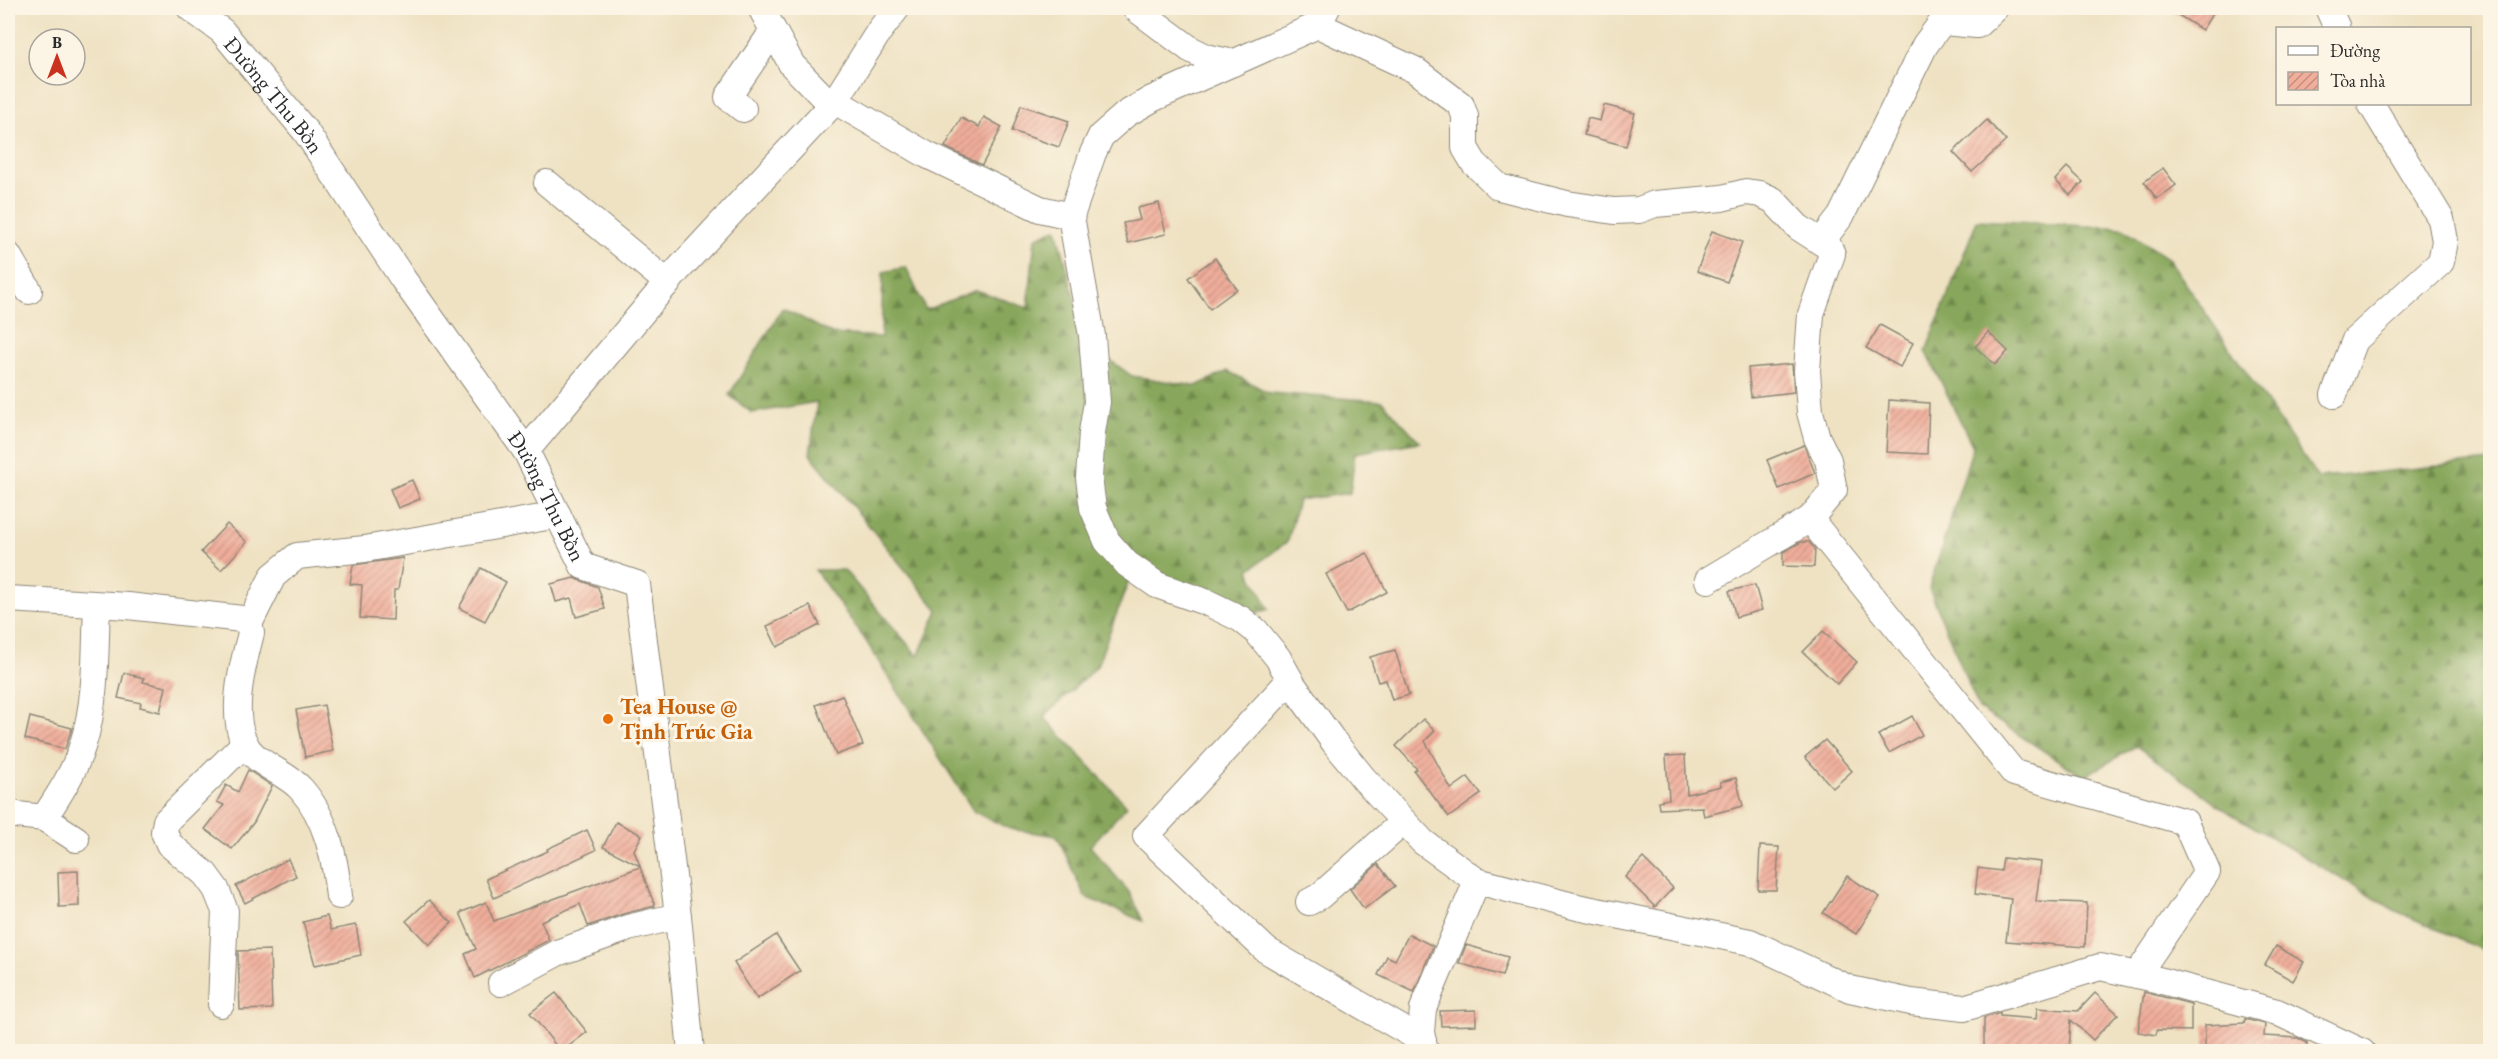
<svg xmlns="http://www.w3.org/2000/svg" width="2498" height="1059" font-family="'EB Garamond',serif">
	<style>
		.forest { fill: url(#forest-firs); stroke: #5a6943; stroke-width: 1.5 }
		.building { fill: url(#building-hatch) }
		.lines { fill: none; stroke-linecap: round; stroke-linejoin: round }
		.minor-casing { stroke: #8d8677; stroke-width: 28 }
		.minor { stroke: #fff; stroke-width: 26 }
		.food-dot { fill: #e8710a; stroke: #fcf5e5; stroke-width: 2 }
		.labels { text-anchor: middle; stroke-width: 6; stroke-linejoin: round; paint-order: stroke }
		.street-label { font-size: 22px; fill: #2b2b2b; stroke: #fcf5e5 }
		.food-label { font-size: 22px; font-weight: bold; fill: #c56008; stroke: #fcf5e5; text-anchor: start }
	</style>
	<defs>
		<pattern id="forest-firs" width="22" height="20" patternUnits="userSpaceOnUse" patternTransform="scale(1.5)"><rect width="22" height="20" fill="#88a75b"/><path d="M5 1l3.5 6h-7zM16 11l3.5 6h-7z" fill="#6f884b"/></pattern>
		<pattern id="building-hatch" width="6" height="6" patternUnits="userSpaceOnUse" patternTransform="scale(1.5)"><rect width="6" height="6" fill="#f1ae9b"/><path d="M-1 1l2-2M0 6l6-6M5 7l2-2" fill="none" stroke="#c38e7f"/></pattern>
	</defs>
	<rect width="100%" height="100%" fill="#fcf5e5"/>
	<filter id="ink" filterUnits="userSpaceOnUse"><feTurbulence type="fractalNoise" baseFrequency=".0167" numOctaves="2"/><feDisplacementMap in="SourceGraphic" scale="12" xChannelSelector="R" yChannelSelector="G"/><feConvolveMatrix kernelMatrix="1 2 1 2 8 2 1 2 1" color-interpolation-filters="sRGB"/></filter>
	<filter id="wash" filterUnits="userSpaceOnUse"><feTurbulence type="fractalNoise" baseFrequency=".008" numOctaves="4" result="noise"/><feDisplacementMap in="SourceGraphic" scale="24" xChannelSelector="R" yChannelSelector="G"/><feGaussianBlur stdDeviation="1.35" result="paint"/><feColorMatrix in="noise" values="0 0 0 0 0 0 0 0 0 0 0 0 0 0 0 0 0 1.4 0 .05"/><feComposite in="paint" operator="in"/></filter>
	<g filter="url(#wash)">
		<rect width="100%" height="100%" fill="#efe2c3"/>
		<g class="forest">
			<path d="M1977,220L2123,228L2169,259L2318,478L2490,461V953L2394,910L2230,813L2136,746L2084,777L1979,709L1929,588L1973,447L1926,351Z"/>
			<path d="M1057,228L1085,342L1132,376L1196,386L1228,371L1269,393L1382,401L1420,442L1355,453L1350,493L1298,500L1288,541L1249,570L1269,609L1237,621L1131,575L1097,666L1044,717L1127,806L1090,846L1129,892L1143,921L1085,897L1057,836L1010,829L974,812L866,641L815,570H844L918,656L938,610L810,454L817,402L752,413L729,395L783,308L832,334L881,337L883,272L906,267L926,310L976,290L1028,308L1035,238Z"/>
		</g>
		<g id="blocks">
			<g class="building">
				<path d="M2167,8H2216L2202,30Z"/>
				<path d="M1021,105L1069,121L1059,147L1012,131Z"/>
				<path d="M1604,105L1635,113L1626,146L1584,135L1588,118L1600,121Z"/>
				<path d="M984,117L1002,127L982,165L945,147L961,118L979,127Z"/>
				<path d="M1987,120L2006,141L1972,172L1953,152Z"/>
				<path d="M2067,167L2083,182L2070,195L2055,180Z"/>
				<path d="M2163,168L2176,185L2157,199L2144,182Z"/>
				<path d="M1159,203L1166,234L1128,243L1123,223L1140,220L1137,208Z"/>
				<path d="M1712,231L1742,242L1727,282L1697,271Z"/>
				<path d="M1215,258L1237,289L1210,309L1188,278Z"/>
				<path d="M1880,325L1913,343L1900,367L1866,348Z"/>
				<path d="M1988,332L2008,351L1995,365L1975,347Z"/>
				<path d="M1792,364L1794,392L1751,397L1748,368Z"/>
				<path d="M1889,400L1929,403L1927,454L1886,452Z"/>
				<path d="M1804,445L1815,473L1779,489L1767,460Z"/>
				<path d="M412,480L420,499L398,508L390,489Z"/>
				<path d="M227,524L247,542L221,570L201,552Z"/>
				<path d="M1801,542H1809L1815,549L1814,567L1783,566V552Z"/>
				<path d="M1367,553L1387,592L1347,613L1326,574Z"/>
				<path d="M403,558L398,590H394L393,620L360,618L362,585L350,584L353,565Z"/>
				<path d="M481,568L506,582L485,621L459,608Z"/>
				<path d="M574,578L598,587L605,609L576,617L571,598L556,602L551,584Z"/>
				<path d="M1755,585L1762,610L1736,617L1729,591Z"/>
				<path d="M810,606L820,625L777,647L767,626Z"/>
				<path d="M1823,631L1857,662L1837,684L1803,652Z"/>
				<path d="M1395,650L1409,695L1392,700L1386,680L1378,682L1370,657Z"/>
				<path d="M124,673L144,678L143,682L166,687L160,712L140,707L141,703L118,698Z"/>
				<path d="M842,695L863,745L836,755L816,705Z"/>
				<path d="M324,705L333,751L305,757L296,710Z"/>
				<path d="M1912,716L1922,735L1889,753L1878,735Z"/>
				<path d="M30,717L72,728L65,749L25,739Z"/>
				<path d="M1423,719L1435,731L1425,741L1451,789L1468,777L1481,794L1449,817L1414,771L1417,769L1396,746Z"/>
				<path d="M1825,740L1852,771L1833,788L1805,757Z"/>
				<path d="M1685,755L1687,794L1721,786L1720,782L1736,778L1743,806L1704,816L1702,807L1659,809L1658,801L1669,799L1666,756Z"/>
				<path d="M248,770L272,786L254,822L232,849L205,829L224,805L217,802L226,785L238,792Z"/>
				<path d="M616,822L642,835L634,850L640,866L603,847Z"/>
				<path d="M587,830L596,850L494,898L486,879L548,851L547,849Z"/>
				<path d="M1760,846L1779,847L1776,890H1758Z"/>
				<path d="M1643,858L1673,888L1655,907L1625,877Z"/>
				<path d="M2003,858L2041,862L2036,901L2087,903L2085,947L2006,941L2011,899L1975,894L1978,868L2001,871Z"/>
				<path d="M288,859L296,876L245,903L236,886Z"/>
				<path d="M1378,864L1395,886L1364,909L1350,889Z"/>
				<path d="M640,867L655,906L623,914L588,926L580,904L541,921L549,940L475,978L465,954L476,949L460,913L486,902L494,921Z"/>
				<path d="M78,871L79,906L59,907L58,872Z"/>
				<path d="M1847,876L1880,897L1856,934L1823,913Z"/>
				<path d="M429,900L452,923L429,945L406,921Z"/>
				<path d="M327,916L331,930L356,925L361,955L315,965L303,922Z"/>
				<path d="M1409,934L1433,946L1414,992L1378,975L1387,956L1395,960Z"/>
				<path d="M776,935L800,971L757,999L734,963Z"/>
				<path d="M1466,945L1508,957L1502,976L1459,963Z"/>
				<path d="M2276,946L2304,962L2293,981L2265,965Z"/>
				<path d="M270,950L272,1009L240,1010L238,951Z"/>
				<path d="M2144,992L2191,1004V1031L2157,1030L2156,1035L2138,1032Z"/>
				<path d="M556,993L587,1032L561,1052L530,1013Z"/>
				<path d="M2095,993L2118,1014L2093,1040L2071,1020L2069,1052H1984V1018L2000,1013V1016L2036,1019L2037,1008L2078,1011Z"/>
				<path d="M1476,1010V1025L1441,1026L1440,1011Z"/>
				<path d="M2245,1019L2265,1024L2264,1036L2298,1038L2307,1043V1052H2205V1025L2244,1023Z"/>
			</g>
		</g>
	</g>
	<g filter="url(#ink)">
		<use href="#blocks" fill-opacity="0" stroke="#8d8677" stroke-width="1.5"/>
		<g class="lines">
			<g class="minor-casing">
				<g id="minor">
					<path id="s1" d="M190,8L222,31L306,132L403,279L526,451L583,566L637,584L678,916L691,1052"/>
					<path d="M761,8L792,65L831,105"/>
					<path d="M1135,8L1190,49L1206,57L1233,63"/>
					<path d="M1327,8L1318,25L1415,70L1461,105L1465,116V148L1474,163L1499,187L1567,204L1614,211L1639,210L1655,204L1722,198L1746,192L1760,194L1773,200L1798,227L1829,247L1832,254L1811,314L1807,371L1810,412L1817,438L1828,460L1834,490L1810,519L1708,580"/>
					<path d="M2328,8L2337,28"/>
					<path d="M1318,25L1152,99L1126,114L1110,128L1101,136L1093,153L1071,216L1092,336L1097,402L1092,432L1089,478L1093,508L1107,541L1127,564L1157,585L1208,603L1241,619L1256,631L1278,658L1293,685L1334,742L1364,779L1423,842L1477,881L1577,907L1750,942L1850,989L1911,1002L1964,1008L2100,967L2151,978L2277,1012L2362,1052"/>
					<path d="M835,101L927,155L1040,209L1071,216"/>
					<path d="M743,109L728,97L773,31"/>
					<path d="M547,183L668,283"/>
					<path d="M1821,242L1841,216L1925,45L1942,22L1977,25L1995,8"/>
					<path d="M8,255L29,291"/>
					<path d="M2334,395L2355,340L2441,262L2445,241L2441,219L2371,104"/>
					<path d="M526,451L678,270L835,101L880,30L897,8"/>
					<path d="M1810,519L2014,773L2185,822L2207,872L2137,975"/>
					<path d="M8,599L128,606L242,619L249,624L251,633C243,664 230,711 244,742C255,765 285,771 301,789C327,818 335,859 339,896"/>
					<path d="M249,624L273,576L297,556L365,549L558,515"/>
					<path d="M1290,680L1146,836L1266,950L1423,1041"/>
					<path d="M8,814L44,818C59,795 75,771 83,744C97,700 95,650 97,605"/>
					<path d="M44,818L76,839"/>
					<path d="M1309,902L1320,896L1403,822"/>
					<path d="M501,983L557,953L628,928L678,916"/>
					<path d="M221,1004L225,911L216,889L205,874L169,844L164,832L166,821L245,743"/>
					<path d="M1425,1052L1421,1032L1423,1009L1477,881"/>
				</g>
			</g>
			<use href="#minor" class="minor"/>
		</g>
	</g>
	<circle class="food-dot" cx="608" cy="719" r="6"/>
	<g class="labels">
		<g class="street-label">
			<text dy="8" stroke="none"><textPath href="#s1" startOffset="122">Đường Thu Bồn</textPath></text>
			<text dy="8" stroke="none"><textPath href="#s1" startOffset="608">Đường Thu Bồn</textPath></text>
		</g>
		<g class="food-label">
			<text x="620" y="714">Tea House @<tspan x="620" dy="25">Tịnh Trúc Gia</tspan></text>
		</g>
	</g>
	<rect width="2498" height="1059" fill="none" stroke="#fcf5e5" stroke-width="30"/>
	<rect x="2276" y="27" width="195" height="78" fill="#fcf5e5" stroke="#a8a49b" stroke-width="1.5"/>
	<rect x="2288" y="46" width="30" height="9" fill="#ffffff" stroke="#a8a49b" stroke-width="1.5"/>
	<text x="2330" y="57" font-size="18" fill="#2b2b2b">Đường</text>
	<rect x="2288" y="72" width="30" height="18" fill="url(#building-hatch)" stroke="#a8a49b" stroke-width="1.5"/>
	<text x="2330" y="87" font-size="18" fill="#2b2b2b">Tòa nhà</text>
	<g transform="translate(57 57)"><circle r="28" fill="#fcf5e5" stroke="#a8a49b" stroke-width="1.5"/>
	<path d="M0-4.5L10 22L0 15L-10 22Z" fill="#c8321e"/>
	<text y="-9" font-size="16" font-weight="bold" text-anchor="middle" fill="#2b2b2b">B</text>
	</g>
</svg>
